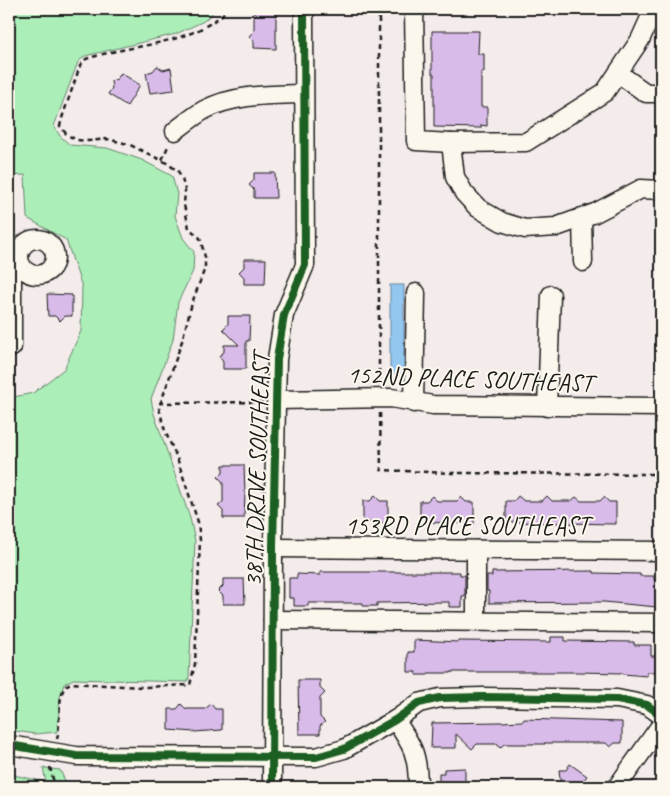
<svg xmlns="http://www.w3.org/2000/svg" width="670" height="796" font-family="Caveat,sans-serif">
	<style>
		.green { fill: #abeeb8; stroke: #64856a }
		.water { fill: #93c7f0; stroke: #63839b }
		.building { fill: #d8bbe8; stroke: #1c1c1c }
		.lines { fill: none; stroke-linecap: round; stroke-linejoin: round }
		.minor-casing { stroke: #1c1c1c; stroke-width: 21 }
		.path { stroke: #1c1c1c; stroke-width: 2.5; stroke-dasharray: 5 4; stroke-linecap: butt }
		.minor { stroke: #fbf7ec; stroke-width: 18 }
		.cycleway-casing { stroke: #fbf7ec; stroke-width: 11 }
		.cycleway { stroke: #1b5e20; stroke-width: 8 }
		.labels { text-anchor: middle; stroke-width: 4; stroke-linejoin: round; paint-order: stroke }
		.street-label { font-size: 25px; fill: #1c1c1c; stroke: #fbf7ec }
	</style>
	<rect width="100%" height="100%" fill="#f4ebeb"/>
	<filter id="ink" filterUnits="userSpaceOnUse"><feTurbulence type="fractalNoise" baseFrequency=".02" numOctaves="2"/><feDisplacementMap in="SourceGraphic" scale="10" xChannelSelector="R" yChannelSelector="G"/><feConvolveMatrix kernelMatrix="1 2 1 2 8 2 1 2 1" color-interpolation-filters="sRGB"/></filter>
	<g filter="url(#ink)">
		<g class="green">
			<path d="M9,9H217L204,21L176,34L85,56L78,62L54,126L60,136L70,145L107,148L142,160L172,176L177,194L175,216L183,238L194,252L193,271L178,302L173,340L151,399L154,414L190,518L195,541L189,678L187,682L73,679L64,684L60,697L57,732L35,734L9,730V398L33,393L64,369L81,331L82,287L66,240L27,218L25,175L9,176Z"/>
			<path d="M43,768L60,770L68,787H9V774L46,782Z"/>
			<path d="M79,783H186L191,787H74Z"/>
		</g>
		<rect class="water" x="390" y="285" width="14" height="90"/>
		<g class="building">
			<path d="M254,9H276V49L254,48V41L249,36L254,31Z"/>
			<path d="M432,31H479L478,54H484V72H481V107H487V126L481,125V128L434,127V74H432Z"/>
			<path d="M157,66L163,70L171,68L174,90L150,93L146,73L153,71Z"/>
			<path d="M121,73L140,85L127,106L108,94L112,88L111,81L117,79Z"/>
			<path d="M254,173H275L276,198H254V190L249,185L254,180Z"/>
			<path d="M244,259H266L265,284H244V277L239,272L244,267Z"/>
			<path d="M47,294L72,295V316H65L60,321L55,316H48Z"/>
			<path d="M228,316H250L249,341H246V369H223V362L219,356L224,352V345H239L223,329L228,324Z"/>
			<path d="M223,465H244L245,494L244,518H223V511L218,506L223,502V482L218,477L223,472Z"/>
			<path d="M375,496L380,501H388V523L363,522V501H370Z"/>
			<path d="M432,496L437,501H457L461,497L466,502H474V524L420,522V501H427Z"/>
			<path d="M518,496L524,501H542L547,496L552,501H571L576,497L581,501H600L604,497L609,502H616V524L506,522V501H514Z"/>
			<path d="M594,571V573L640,574V576H654V580H661V596H657V607L604,602L489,603V591H487V576H492V572Z"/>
			<path d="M320,572H460V575H465V596H462V607H449V602L377,603V606H363V603H308V606H294V598H289V578H297V574L320,575Z"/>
			<path d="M223,579H244L245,604H223V596L218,591L223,586Z"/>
			<path d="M551,637H565V641L634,642V645H651V656H656V672H647V676L623,674V673L578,672H451V673H428V675H416V672H408V652H414V640L459,642V641L551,642Z"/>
			<path d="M298,680H320V688L325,693L320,698V717L325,722L320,726V734H299Z"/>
			<path d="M181,704L186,709H205L211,704L215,709H222V730L194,732L169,730V709H177Z"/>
			<path d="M523,719L622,722V743H615L610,747L606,743H544L545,744H504L500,748L497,744H477L472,749L456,734V748H431L432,723L500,722L523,721Z"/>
			<path d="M570,764L587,776L578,787H561L559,770H566Z"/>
			<path d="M465,768V787H439V773H444V769Z"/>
		</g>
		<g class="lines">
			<g class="minor-casing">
				<g id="minor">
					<path d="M414,9L416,141L451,143L526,142L605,92L640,40L654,9"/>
					<path d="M618,73L646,93H661"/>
					<path d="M175,131C184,124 194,116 204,110C234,94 270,95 303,94"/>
					<path d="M451,143L455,177L464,193L478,208L502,222L525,229L556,227L595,213L641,189L661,190"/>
					<path d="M582,217L583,262"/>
					<circle cx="37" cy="257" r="18"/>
					<path d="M12,347V275L19,257"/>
					<path d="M277,400L391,398L433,405L661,407"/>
					<path d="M414,403L416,293"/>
					<path d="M547,407L551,295"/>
					<path d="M273,548L661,551"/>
					<path d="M273,620L661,623"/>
					<path d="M476,622V550"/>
					<path d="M395,720C413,746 418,755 418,787"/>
					<path d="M9,745L76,756L316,757L344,749L395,720L419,703L440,698L483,697L617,699L647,705L661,715"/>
					<path d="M272,787L273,548L277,359L284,315L305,265L304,9"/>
					<path d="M617,787L661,725"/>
				</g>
			</g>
			<g class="path">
				<path d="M379,9V385"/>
				<path d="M162,160L169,144"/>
				<path d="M159,403L263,402"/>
				<path d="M380,413L381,470L450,473L661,474"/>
				<path d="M57,739C61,725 57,698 65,687C66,685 69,684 71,683L143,687L190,685L195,664L200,540L198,522L177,458L165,431L159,408L182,341L192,303L205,268V257L200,238L189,228L184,205L185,190L182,179L178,171L165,162L128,144L107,139L88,141L77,140L67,135L60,126L62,118L80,66L86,59C133,43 191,47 228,9"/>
				<path d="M50,767L55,787"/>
			</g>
			<use href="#minor" class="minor"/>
			<g class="cycleway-casing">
				<g id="cycleway">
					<path d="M9,745L76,756L316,757L344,749L395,720L419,703L440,698L483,697L617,699L647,705L661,715"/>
					<path d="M272,787L273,548L277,359L284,315L305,265L304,9"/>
				</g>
			</g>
			<use href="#cycleway" class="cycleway"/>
		</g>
	</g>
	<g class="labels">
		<g class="street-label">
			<text transform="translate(470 378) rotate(2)" y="9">152ND PLACE SOUTHEAST</text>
			<text transform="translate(256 470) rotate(-88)" y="9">38TH DRIVE SOUTHEAST</text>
			<text x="467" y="534">153RD PLACE SOUTHEAST</text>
		</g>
	</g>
	<rect width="670" height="796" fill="none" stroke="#fbf7ec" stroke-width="30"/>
	<rect x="15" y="15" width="640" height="766" fill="none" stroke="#1c1c1c" stroke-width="2" filter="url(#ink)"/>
</svg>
